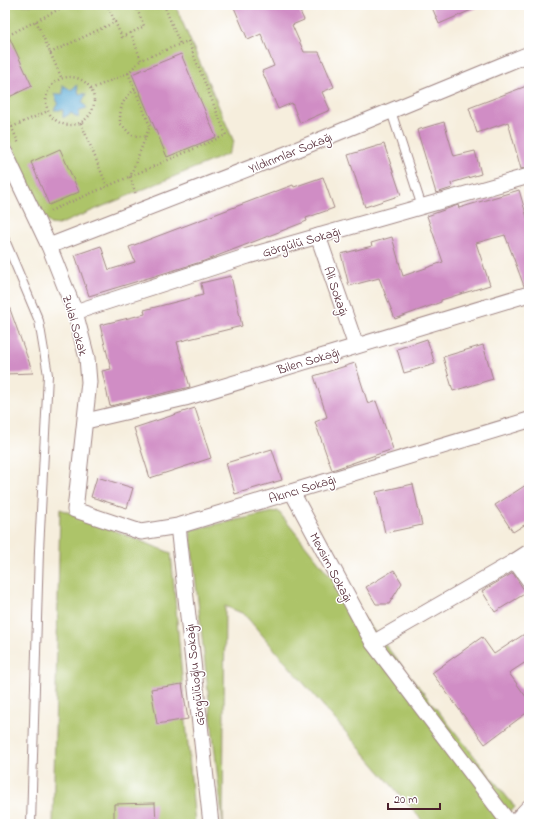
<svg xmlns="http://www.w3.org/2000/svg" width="534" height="829" font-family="'Indie Flower',sans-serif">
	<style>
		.green { fill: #adc469; stroke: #7c724a }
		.water { fill: #59a9d3; stroke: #52647f }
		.building { fill: #d08dc5 }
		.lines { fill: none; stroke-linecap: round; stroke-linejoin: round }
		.service-casing { stroke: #a08684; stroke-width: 10 }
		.minor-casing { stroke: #a08684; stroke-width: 17 }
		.path { stroke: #a08684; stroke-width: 2.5; stroke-dasharray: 1 3; stroke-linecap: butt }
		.service { stroke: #fff; stroke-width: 8 }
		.minor { stroke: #fff; stroke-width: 15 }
		.labels { text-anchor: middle; stroke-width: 3; stroke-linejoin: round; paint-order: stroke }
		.street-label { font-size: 13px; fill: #4a1f2b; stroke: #fff }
	</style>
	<rect width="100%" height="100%" fill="#fff"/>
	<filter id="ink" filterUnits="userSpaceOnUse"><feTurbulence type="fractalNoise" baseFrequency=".025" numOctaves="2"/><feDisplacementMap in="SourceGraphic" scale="8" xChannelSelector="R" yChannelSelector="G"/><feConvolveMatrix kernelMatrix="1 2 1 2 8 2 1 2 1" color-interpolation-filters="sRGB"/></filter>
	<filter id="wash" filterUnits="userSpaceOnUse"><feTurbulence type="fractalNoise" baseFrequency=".012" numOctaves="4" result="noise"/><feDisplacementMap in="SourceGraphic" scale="16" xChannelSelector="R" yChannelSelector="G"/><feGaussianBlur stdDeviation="0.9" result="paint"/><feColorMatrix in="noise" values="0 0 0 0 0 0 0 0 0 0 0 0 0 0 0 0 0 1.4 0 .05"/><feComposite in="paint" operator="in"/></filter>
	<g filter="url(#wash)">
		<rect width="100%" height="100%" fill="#f6eedd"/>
		<g class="green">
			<path d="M5,5H175L234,142L228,154L58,225L50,224L43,215L5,131Z"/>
			<path d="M60,509L171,553L195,824H53Z"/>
			<path d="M278,511L515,807L500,824H425L244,614L225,606L223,824L190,530Z"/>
		</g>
		<path class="water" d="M63,85L71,90L77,85L79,94H86L82,102L87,108L80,110L78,118L71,113L63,118V110H54L58,103L54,94H63Z"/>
		<g id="blocks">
			<g class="building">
				<path d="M233,5H297L304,20L292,25L304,52H319L334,87L322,92L330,110L300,123L292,103L278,109L262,71L274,66L261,34L248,40Z"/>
				<path d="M431,5H483L439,24Z"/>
				<path d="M5,28L32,86L5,99Z"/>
				<path d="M181,54L216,137L167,157L132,74Z"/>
				<path d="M529,85V167L521,169L508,122L477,133L469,108Z"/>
				<path d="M444,122L454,156L475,151L481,174L451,183L452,188L436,193L417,130Z"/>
				<path d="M384,144L401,195L365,207L348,155Z"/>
				<path d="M60,149L79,192L49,205L31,162Z"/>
				<path d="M323,177L334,208L306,218L307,221L204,261L89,296L75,255L101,246L109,270L135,262L129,247L293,185L294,187Z"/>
				<path d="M519,190L529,224V285L524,286L505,235L476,243L490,285L441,300V302L395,319L379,278L349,286L341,254L372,246L371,243L392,237L403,276L443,262L427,216L458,205L459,208Z"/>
				<path d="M231,276L242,326L177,342L190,387L110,406L102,371L111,369L100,325L145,314L144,310L203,295L201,283Z"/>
				<path d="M7,301L33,373L5,374V302Z"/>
				<path d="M427,339L435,364L404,373L397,349Z"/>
				<path d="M483,345L493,379L453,391L443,357Z"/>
				<path d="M355,363L368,404L376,401L393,449L332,470L315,422L327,417L314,376Z"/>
				<path d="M195,408L211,458L150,478L134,428Z"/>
				<path d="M272,449L282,480L235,494L226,463Z"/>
				<path d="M97,477L133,488L127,508L91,497Z"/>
				<path d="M529,483V522L513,532L495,505Z"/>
				<path d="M413,484L422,525L385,533L376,492Z"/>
				<path d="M394,570L402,583L389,604H376L366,587Z"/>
				<path d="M513,573L526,593L495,612L482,591Z"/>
				<path d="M529,631V660L509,673L529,701V711L485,744L432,673L482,637L494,654Z"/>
				<path d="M182,684L188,719L157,724L151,689Z"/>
				<path d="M155,803L156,824H114V804Z"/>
			</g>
		</g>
	</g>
	<g filter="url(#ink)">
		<use href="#blocks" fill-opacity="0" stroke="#a08684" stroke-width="1"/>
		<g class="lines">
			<g class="service-casing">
				<g id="service">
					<path d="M391,111L422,207"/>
					<path d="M5,240L39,321L48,375L39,550L31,824"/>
				</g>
			</g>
			<g class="minor-casing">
				<g id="minor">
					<path d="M5,153L49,246L75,312L87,358L89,382L75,510L141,532L178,526L529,420"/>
					<path d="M318,236L356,346"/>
					<path d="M49,246L286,154L529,54"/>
					<path d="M75,312L248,256L529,176"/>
					<path d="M86,421L185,398L529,294"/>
					<path d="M292,492L373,643"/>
					<path d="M178,526L211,824"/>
					<path d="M529,552L515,561L529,580"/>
					<path d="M510,824L373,643L515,561"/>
					<path d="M513,824L529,807"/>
				</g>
			</g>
			<g class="path">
				<path d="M110,5L108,6L115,22"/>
				<path d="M164,5L180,44"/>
				<path d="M36,21L62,79"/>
				<path d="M5,37L67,5"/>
				<path d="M50,53L115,22L122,37L131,33"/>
				<path d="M128,73L150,126L130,177L136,195"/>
				<circle cx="70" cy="101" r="24"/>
				<path d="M91,89L128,73L141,60"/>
				<path d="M135,89C122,101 120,105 120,123L131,135L146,137"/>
				<path d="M5,112L19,144"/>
				<path d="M81,123L107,186"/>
				<path d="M12,127L48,111"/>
				<path d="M50,211L226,135L188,41L141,60L131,33L144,26L137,9L145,5"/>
			</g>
			<use href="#service" class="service"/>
			<use href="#minor" class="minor"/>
		</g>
	</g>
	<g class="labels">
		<g class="street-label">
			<text transform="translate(290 152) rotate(-22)" y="5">Yıldırımlar Sokağı</text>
			<text transform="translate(301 241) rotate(-16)" y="5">Görgülü Sokağı</text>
			<text transform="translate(337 291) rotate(71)" y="5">Ali Sokağı</text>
			<text transform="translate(76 325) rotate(74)" y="5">Zulal Sokak</text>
			<text transform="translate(308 360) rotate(-17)" y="5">Bilen Sokağı</text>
			<text transform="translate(302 488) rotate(-17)" y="5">Akıncı Sokağı</text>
			<text transform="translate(332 567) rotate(62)" y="5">Mevsim Sokağı</text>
			<text transform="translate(194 675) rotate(-96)" y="5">Görgülüoğlu Sokağı</text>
		</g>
	</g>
	<rect width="534" height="829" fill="none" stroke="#fff" stroke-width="20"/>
	<path d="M388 803v6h52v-6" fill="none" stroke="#4a1f2b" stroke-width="2"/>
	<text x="394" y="803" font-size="12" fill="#4a1f2b" stroke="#ffffff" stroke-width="3" paint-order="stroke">20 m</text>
</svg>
